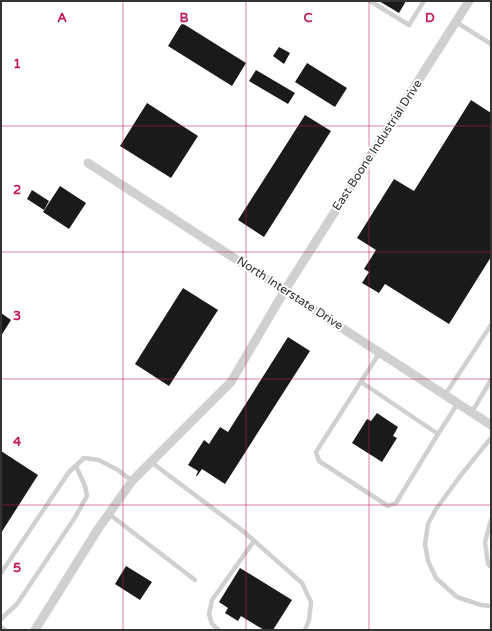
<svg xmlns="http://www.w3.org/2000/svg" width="492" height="631" font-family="'Varela Round',sans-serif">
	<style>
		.building { fill: #1a1a1a }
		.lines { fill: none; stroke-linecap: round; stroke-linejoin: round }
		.lane { stroke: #d0d0d0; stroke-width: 4.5 }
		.street { stroke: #d0d0d0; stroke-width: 9 }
		.grid { fill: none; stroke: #c2185b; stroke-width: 1; stroke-opacity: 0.55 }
		.labels { text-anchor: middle; stroke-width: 4; stroke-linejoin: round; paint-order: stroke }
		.street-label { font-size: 12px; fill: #333; stroke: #fff }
		.grid-label { font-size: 13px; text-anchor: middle; font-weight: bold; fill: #c2185b; stroke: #fff; stroke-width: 4; stroke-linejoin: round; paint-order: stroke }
	</style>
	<rect width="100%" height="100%" fill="#fff"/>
	<g class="building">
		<path d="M379,1H406L399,13Z"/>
		<path d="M182,23L246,63L232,86L168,46Z"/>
		<path d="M279,47L290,53L284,64L273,56Z"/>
		<path d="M307,63L347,88L335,107L295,82Z"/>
		<path d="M256,70L295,93L288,104L249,81Z"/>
		<path d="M471,100L491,113V257L449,324L385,284L379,293L362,283L369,272L364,269L376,250L357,238L394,179L414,191Z"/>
		<path d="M147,103L198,136L171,178L120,146Z"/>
		<path d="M305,115L331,131L264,237L238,220Z"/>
		<path d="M60,186L86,203L69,229L43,212Z"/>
		<path d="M32,190L49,201L44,210L27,199Z"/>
		<path d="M183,288L218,310L169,386L135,364Z"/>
		<path d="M1,313L11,320L1,336Z"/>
		<path d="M288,337L310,351L225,484L202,469L197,476H196L198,471L188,465L204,440L209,444L220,427L228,432Z"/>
		<path d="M377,413L398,427L393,436L397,438L382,462L352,443L367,419L371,421Z"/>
		<path d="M1,451L38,475L1,533Z"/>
		<path d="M126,566L152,582L140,600L115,584Z"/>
		<path d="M240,568L292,600L273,630H264L241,616L238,621L225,613L228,608L219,602Z"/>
	</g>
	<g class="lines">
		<g class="lane">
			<path d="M370,1L409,25L424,1"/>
			<path d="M456,22L491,44"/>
			<path d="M380,352L316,452L319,461L388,506L396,503L438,434L458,403"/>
			<path d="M361,382L438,434"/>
			<path d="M445,395L491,325"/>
			<path d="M472,412L491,380"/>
			<path d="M491,438L461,475L436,509L428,524L425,544L428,561L436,578L457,597L481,605L491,606"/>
			<path d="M151,462L243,531L302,583L311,602L309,620L305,630"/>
			<path d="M109,514L195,580"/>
			<path d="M491,520L485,542L488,564L491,567"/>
			<path d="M1,573L69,472L84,458L99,460L118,470L132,481"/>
			<path d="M1,619L17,604L74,519L87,496L85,486L76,466"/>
			<path d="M1,627L5,630"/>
			<path d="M219,630L212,624L209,614L212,600L254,541"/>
		</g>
		<g class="street">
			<path d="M88,163L491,425"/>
			<path d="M35,630L98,529L132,481L231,382L285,290L469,1"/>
		</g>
	</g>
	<path class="grid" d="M123,1V630M246,1V630M369,1V630M1,126H491M1,252H491M1,379H491M1,505H491"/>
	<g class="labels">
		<g class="street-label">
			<text transform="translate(377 145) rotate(-57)" y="4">East Boone Industrial Drive</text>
			<text transform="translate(290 293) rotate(33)" y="4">North Interstate Drive</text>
		</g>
	</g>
	<g class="grid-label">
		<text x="62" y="22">A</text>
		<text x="184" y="22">B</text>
		<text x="308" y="22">C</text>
		<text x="430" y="22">D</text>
		<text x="17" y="68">1</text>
		<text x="17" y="194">2</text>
		<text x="17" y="320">3</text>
		<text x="17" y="446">4</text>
		<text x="17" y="572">5</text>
	</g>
	<rect width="492" height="631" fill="none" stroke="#333333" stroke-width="4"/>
</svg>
